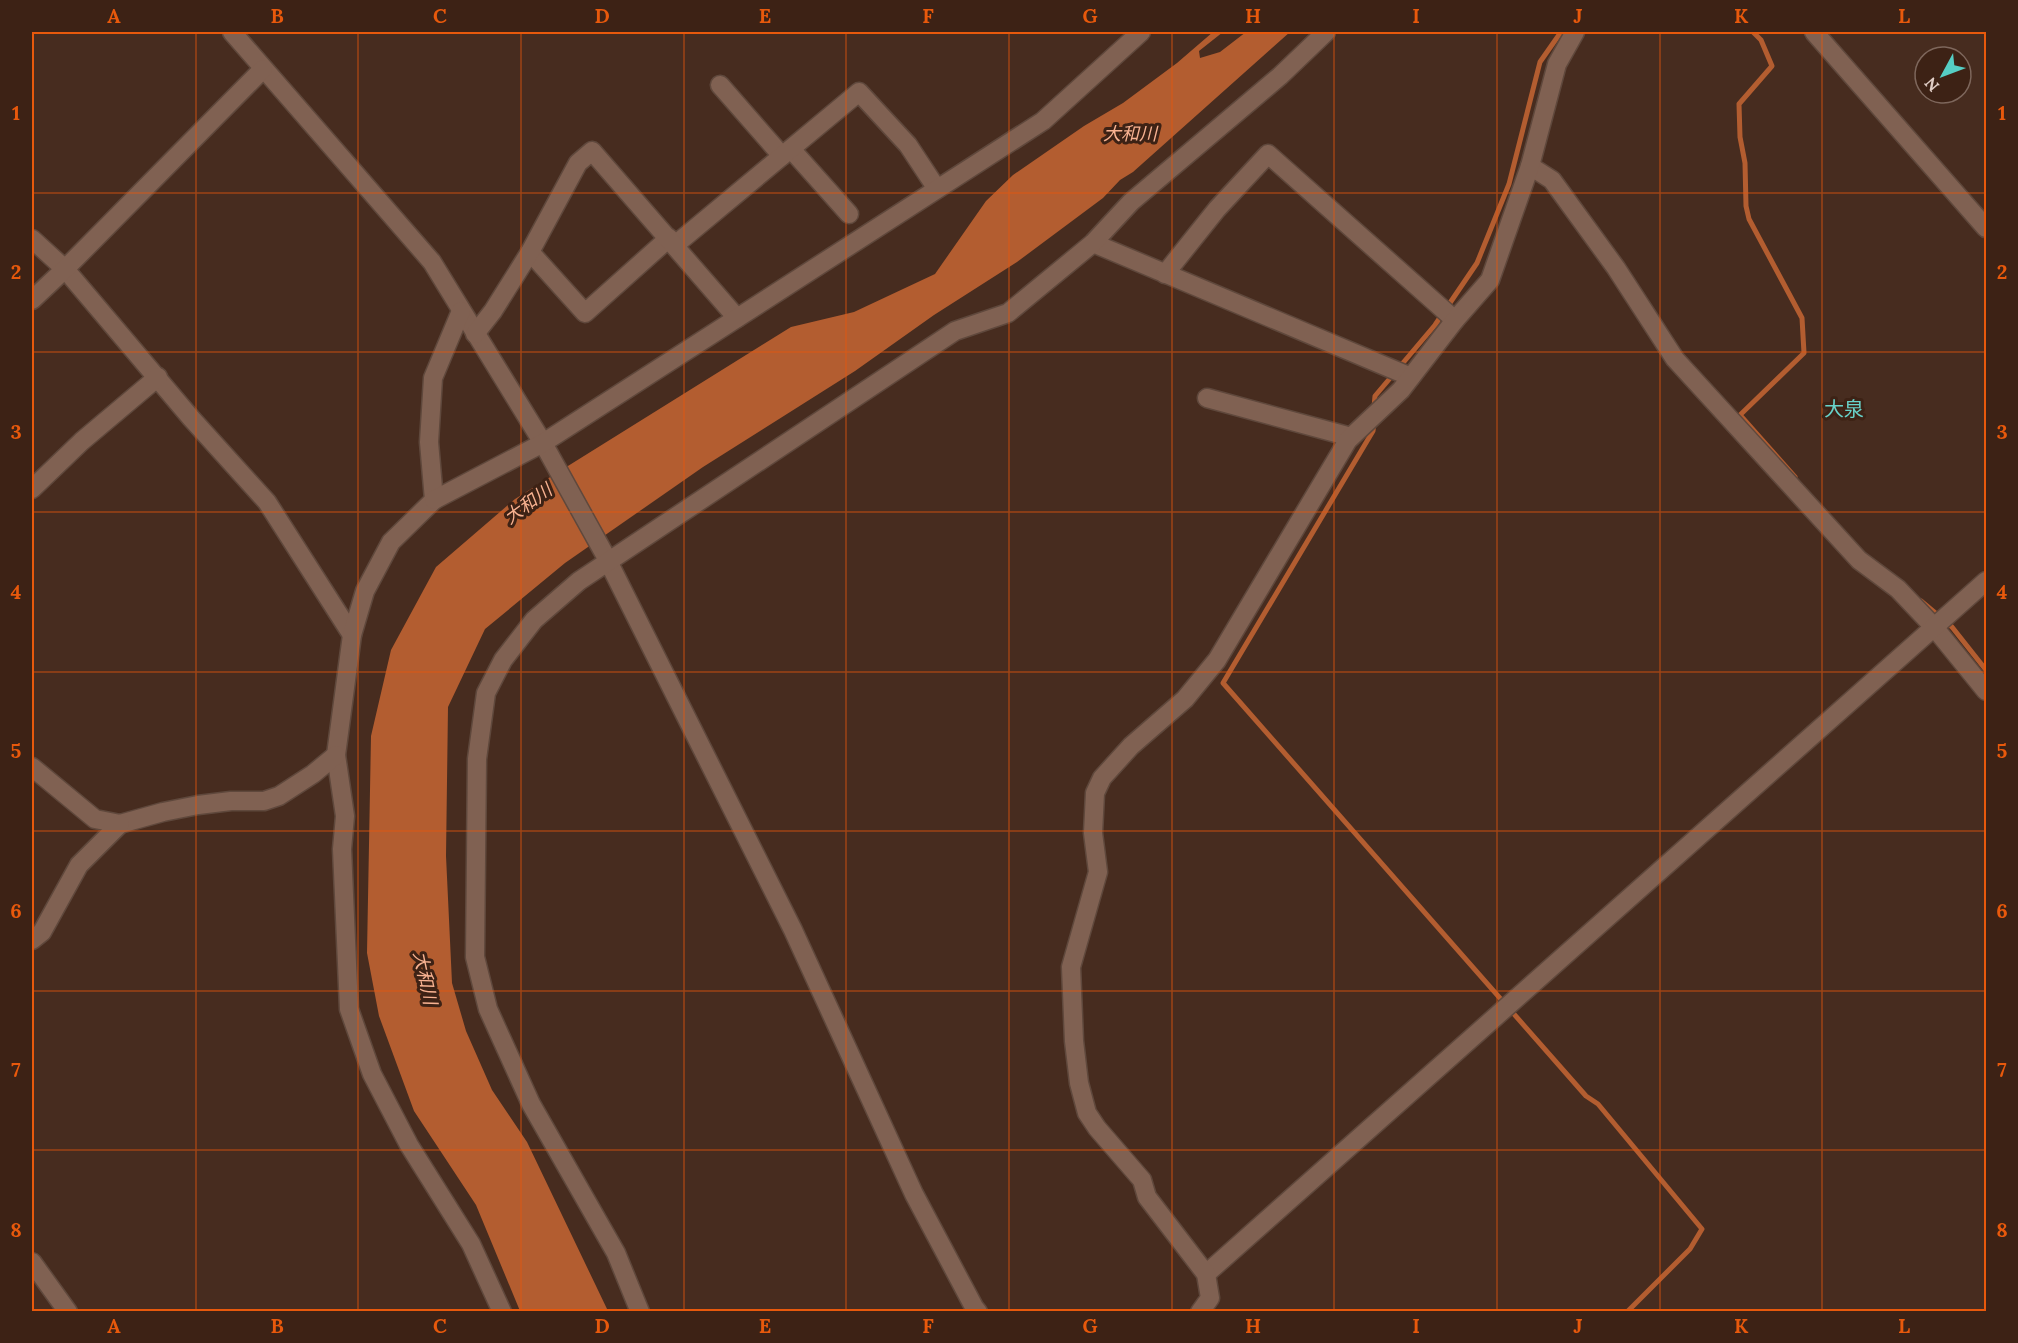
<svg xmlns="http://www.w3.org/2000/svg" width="2018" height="1343" font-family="Lora,'Noto Sans JP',serif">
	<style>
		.water { fill: #b35d30 }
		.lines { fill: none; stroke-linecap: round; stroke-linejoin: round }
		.stream { stroke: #b35d30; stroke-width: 5 }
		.minor-casing { stroke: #5f483c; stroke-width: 21 }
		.minor { stroke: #806152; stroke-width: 18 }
		.grid { fill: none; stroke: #e8590c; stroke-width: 1.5; stroke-opacity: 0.55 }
		.labels { text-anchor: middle; stroke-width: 6; stroke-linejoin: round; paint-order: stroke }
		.water-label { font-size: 18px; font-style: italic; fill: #f8b291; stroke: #3d2215 }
		.quarter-label { font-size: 20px; fill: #68d3ca; stroke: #3d2215 }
		.neatline { fill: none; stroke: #e8590c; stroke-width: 2 }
		.grid-label { font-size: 20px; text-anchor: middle; font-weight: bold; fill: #e8590c }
	</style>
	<rect width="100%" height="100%" fill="#472c1f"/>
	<path class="water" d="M1213,32H1223L1199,51L1200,58L1220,52L1246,32H1290L1133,172L1120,180L1103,198L1017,262L934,315L855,371L703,467L565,563L485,629L448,707L446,856L452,983L466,1031L492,1090L527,1142L608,1311H520L476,1205L414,1111L379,1016L367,953L371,736L391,650L436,567L515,499L791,327L854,312L935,274L986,201L1013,175L1084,126L1123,103L1177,63Z"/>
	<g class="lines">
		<g class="stream">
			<path d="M1753,32L1761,40L1772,66L1739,104L1740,137L1745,163L1746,206L1749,219L1802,318L1804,353L1740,415L1795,477"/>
			<path d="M1374,407L1375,396L1435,325L1477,263L1509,184L1540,62L1561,32"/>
			<path d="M1374,423L1373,431L1223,683L1586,1096L1598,1104L1702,1229L1690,1249L1627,1312"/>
			<path d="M1921,601L1952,627L1986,670"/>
		</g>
		<g class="minor-casing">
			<g id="minor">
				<path d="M232,32L432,262L543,443L605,555L793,930L914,1194L974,1307L978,1312"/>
				<path d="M1814,32L1986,228"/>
				<path d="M720,85L782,156"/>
				<path d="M791,149L849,214"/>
				<path d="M1530,166L1552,180L1616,268L1675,359L1859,560L1898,589L1934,627L1986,691"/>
				<path d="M32,239L65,269L191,418L267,502L352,635"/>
				<path d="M1093,243L1411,377"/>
				<path d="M675,245L859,92L908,145L937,189"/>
				<path d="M530,252L585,313L669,238"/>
				<path d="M1165,274L1217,209L1268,154L1455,320"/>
				<path d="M32,300L65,269L263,69"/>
				<path d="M461,311L433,378L429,442L434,500L391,542L365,591L352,635L336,755L345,816L342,849L349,1009L372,1074L409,1145L471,1244L502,1312"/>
				<path d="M475,334L493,311L530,252L578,163L592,151L737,318"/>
				<path d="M1207,398L1351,437"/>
				<path d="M32,489L82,441L158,377"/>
				<path d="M434,500L543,443L1043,121L1141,32"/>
				<path d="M32,767L95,819L120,824L163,812L198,805L231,801H264L279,796L313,774L336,755"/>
				<path d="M32,940L42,932L79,865L120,824"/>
				<path d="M32,1262L68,1312"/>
				<path d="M1206,1274L1986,581"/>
				<path d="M640,1312L616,1253L531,1104L488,1009L475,957L477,759L486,693L503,660L534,620L579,581L955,331L1008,313L1093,243L1131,202L1280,76L1326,32"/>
				<path d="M1200,1312L1210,1298L1206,1274L1147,1197L1142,1180L1097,1128L1087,1113L1079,1083L1074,1041L1071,967L1098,872L1093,833L1095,793L1102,778L1131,746L1185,699L1217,660L1348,440L1401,390L1455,320L1490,280L1530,166L1557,64L1575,32"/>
			</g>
		</g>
		<use href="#minor" class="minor"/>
	</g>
	<path class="grid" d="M196,32V1312M358,32V1312M521,32V1312M684,32V1312M846,32V1312M1009,32V1312M1172,32V1312M1334,32V1312M1497,32V1312M1660,32V1312M1822,32V1312M32,193H1986M32,352H1986M32,512H1986M32,672H1986M32,831H1986M32,991H1986M32,1150H1986"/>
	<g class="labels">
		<g class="water-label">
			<text x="1130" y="140">大和川</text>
			<text transform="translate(528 504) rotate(-36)" y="6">大和川</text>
			<text transform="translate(425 978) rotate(78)" y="6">大和川</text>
		</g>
		<g class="quarter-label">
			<text x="1844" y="416">大泉</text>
		</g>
	</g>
	<rect width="2018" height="1343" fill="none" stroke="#3d2215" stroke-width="66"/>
	<g transform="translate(1943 75) rotate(229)"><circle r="28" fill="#3d2215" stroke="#7e675c" stroke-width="1.5"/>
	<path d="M0-4.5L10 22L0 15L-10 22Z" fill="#56cec4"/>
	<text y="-9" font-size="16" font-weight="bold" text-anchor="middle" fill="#e0cec6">N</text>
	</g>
	<rect x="33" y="33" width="1952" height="1277" class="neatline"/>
	<g class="grid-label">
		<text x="114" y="23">A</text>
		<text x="277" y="23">B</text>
		<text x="440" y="23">C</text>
		<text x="602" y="23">D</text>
		<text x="765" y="23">E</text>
		<text x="928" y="23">F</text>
		<text x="1090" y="23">G</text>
		<text x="1253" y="23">H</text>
		<text x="1416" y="23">I</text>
		<text x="1578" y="23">J</text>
		<text x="1741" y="23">K</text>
		<text x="1904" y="23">L</text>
		<text x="16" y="120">1</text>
		<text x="2002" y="120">1</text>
		<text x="16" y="279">2</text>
		<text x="2002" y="279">2</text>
		<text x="16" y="439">3</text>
		<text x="2002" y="439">3</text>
		<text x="16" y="599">4</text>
		<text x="2002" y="599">4</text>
		<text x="16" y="758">5</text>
		<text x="2002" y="758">5</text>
		<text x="16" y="918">6</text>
		<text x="2002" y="918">6</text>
		<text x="16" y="1077">7</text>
		<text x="2002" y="1077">7</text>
		<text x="16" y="1237">8</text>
		<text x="2002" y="1237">8</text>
		<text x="114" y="1333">A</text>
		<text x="277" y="1333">B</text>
		<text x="440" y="1333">C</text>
		<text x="602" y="1333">D</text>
		<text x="765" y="1333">E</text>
		<text x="928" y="1333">F</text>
		<text x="1090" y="1333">G</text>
		<text x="1253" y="1333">H</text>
		<text x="1416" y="1333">I</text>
		<text x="1578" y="1333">J</text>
		<text x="1741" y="1333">K</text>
		<text x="1904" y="1333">L</text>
	</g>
</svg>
